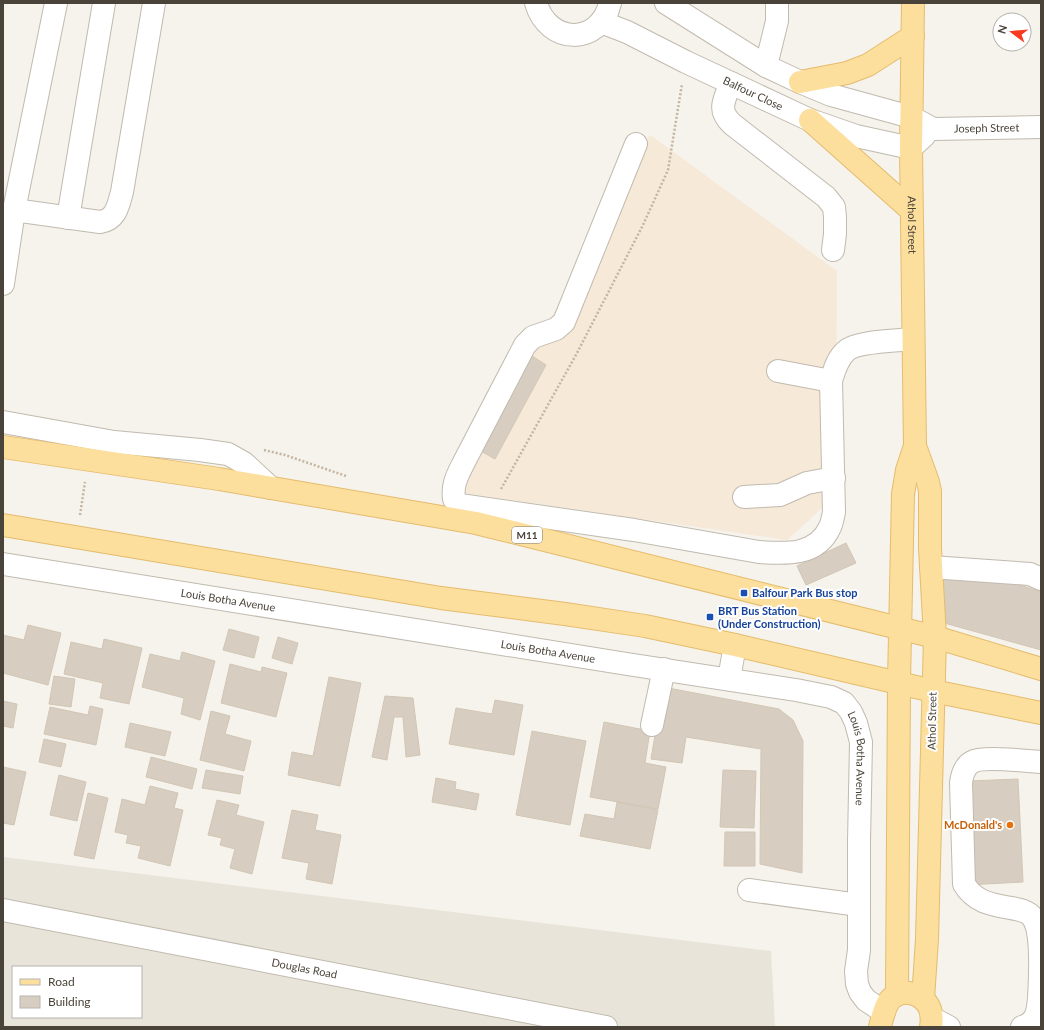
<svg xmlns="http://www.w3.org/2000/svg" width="1044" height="1030" font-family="Lato,sans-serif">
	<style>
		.residential { fill: #e9e4da; fill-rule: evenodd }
		.commercial { fill: #f6e9d8 }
		.building { fill: #d7cec1; stroke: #d2c6b4 }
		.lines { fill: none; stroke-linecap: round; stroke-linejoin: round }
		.minor-casing { stroke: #c1baae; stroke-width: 24 }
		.major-casing { stroke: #e4bc6c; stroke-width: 24 }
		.path { stroke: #c3b59f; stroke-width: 2.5; stroke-dasharray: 2 2; stroke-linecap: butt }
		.minor { stroke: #fff; stroke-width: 22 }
		.major { stroke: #fddf9d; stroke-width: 22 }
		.transit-dot { fill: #1a4fb4; stroke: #fff; stroke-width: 1.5 }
		.food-dot { fill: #e8710a; stroke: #fff; stroke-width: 1.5 }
		.labels { text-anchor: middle; stroke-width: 4; stroke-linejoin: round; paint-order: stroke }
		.shield { fill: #fff; stroke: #807b74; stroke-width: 1 }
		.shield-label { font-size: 10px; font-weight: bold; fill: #4a4339 }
		.street-label { font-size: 11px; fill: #4a4339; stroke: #fff }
		.transit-label { font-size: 11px; font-weight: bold; fill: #164399; stroke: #fff; text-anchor: start }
		.food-label { font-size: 11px; font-weight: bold; fill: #c56008; stroke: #fff; text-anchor: end }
	</style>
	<rect width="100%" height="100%" fill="#f6f2ec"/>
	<path class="residential" d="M3,857L771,951L775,1027H3ZM13,967H141V1017H13Z"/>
	<path class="commercial" d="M650,135L837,271L835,496L787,540L457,492Z"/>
	<g class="building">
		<path d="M529,354L546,365L495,459L477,449Z"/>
		<path d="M846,543L856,563L806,585L797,566Z"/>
		<path d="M994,576L1041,592V650L937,621L936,577Z"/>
		<path d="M28,625L61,633L48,685L3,673V635L24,640Z"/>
		<path d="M229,629L259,637L254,658L223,650Z"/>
		<path d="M278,637L298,643L292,664L272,658Z"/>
		<path d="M104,639L142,648L129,704L100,698L103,683L64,674L71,642L102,649Z"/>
		<path d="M182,652L215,661L200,720L181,714L184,698L142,687L150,654L180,661Z"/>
		<path d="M230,664L261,672L262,667L287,673L276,717L221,703Z"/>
		<path d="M54,676L75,679L71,707L49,704Z"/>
		<path d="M329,677L361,683L340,786L288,775L292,752L313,756Z"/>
		<path d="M663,687L779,709L793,720L803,741L802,873L760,864L761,749L686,737L682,763L651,759Z"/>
		<path d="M385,696L413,698L420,755L406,757L403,717H394L387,760L372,757Z"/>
		<path d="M495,700L523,705L514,755L449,744L456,708L492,714Z"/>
		<path d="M3,701L17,704L13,728L3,726Z"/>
		<path d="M90,706L103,709L96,745L44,734L50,707L88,715Z"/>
		<path d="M211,711L230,716L225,734L251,741L244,771L200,760Z"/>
		<path d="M604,722L650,731L645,763L666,767L658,809L590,797Z"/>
		<path d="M130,723L171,732L165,756L125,747Z"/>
		<path d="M532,731L586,741L570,825L516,815Z"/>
		<path d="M44,739L66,744L61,767L39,762Z"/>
		<path d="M151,757L197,769L192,789L146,777Z"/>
		<path d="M3,767L26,772L14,825L3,823Z"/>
		<path d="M206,770L243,776L240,794L202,788Z"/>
		<path d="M723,770L756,771L754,828L720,827Z"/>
		<path d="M59,775L86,782L77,821L50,815Z"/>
		<path d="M436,778L456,782L455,789L479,794L476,810L432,802Z"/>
		<path d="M1018,779L1023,882L967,885L968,781Z"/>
		<path d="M150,786L178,793L174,808L183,810L170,866L138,858L141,846L126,843L128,835L115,832L122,799L145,805Z"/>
		<path d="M88,793L108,798L94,859L74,855Z"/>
		<path d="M217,800L239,805L236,815L264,822L252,874L230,868L235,849L220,845L222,838L208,835Z"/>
		<path d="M617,802L658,810L650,849L580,836L585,814L614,819Z"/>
		<path d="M292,810L318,815L315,830L341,835L332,884L306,879L309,863L282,858Z"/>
		<path d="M725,832H755V866H724Z"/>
	</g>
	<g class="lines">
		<g class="minor-casing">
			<g id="minor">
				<path d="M536,3C548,45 600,46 610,3"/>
				<path id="s1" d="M666,3L766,66L800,82L831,95L911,117L933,129L1041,127"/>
				<path id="s2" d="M601,22L627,32L686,62L810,120L856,136L911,148L924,136"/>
				<path d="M766,66L777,21V3"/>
				<path d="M731,83C724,100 717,110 732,124L826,197L834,207L835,217V234L833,250"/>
				<path d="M636,144L564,322L556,329L533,337L525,345L463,464C457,476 452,485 454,499L460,505L634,530L759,552C786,554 817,556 830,527C832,523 833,517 834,512L831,381C834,371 837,359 846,351C856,341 897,341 912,339"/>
				<path d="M14,210L56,3"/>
				<path d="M68,218L104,3"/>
				<path d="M3,284L14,210L100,222C116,220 118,206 122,192L154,3"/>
				<path d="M778,371L831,381"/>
				<path d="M3,422L114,442L200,450L228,454L244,463L271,488"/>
				<path d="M744,497L780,495L807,483L834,478"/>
				<path id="s3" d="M3,564L627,664L796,690L831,697L844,703L851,712L856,723L861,742L859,842V950L856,971L857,984L860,992L866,1000L884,1012"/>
				<path d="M931,567L1030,574L1041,579"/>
				<path d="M729,679L735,645"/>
				<path d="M652,725L664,669"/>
				<path d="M749,890L859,905"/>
				<path id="s4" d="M3,910L606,1027"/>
				<path d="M932,1018L949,1027"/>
				<path d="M1022,1027C1037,1023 1038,1010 1039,998C1040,979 1043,933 1033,918C1022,901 982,915 964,884L961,783C962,775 965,766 972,762C982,756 1028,761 1041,762"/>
			</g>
		</g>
		<g class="major-casing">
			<g id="major">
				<path id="s5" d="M913,3L911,148L915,446L928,482L930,491V548L935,637L927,939L923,999"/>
				<path d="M800,82L847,73L868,65L913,36"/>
				<path d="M810,120L911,210"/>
				<path d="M3,447L219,479L476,523L935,637L1041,669"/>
				<path d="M3,525L441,598L565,614L645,626L735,645L933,691L1041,713"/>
				<path d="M897,995L899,682L903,494L907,470L915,446"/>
				<path d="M880,1027C882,1018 884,1009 889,1001C900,986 924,993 930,1009C932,1015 932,1021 931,1027"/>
			</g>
		</g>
		<g class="path">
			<path d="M264,450L285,455L346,476"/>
			<path d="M501,489L577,353L643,225L668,170L682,84"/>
			<path d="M80,515L85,482"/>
		</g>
		<use href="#minor" class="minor"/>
		<use href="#major" class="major"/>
	</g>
	<g class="transit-dot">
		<rect x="740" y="589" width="8" height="8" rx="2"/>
		<rect x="706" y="613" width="8" height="8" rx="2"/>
	</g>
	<circle class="food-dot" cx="1010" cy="825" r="4"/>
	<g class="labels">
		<rect class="shield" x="512" y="527" width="30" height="16" rx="3"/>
		<g class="shield-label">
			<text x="527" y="539">M11</text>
		</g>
		<g class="street-label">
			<text dy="4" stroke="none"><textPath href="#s2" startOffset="168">Balfour Close</textPath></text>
			<text dy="4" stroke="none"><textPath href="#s1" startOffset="351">Joseph Street</textPath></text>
			<text dy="4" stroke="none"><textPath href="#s5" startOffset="222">Athol Street</textPath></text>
			<text dy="4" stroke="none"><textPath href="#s3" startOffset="228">Louis Botha Avenue</textPath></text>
			<text dy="4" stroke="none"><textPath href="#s3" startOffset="552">Louis Botha Avenue</textPath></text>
			<text transform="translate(932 721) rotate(-89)" y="4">Athol Street</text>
			<text dy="4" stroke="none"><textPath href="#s3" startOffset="912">Louis Botha Avenue</textPath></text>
			<text dy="4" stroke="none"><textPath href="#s4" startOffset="307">Douglas Road</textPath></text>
		</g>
		<g class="transit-label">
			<text x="752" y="597">Balfour Park Bus stop</text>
			<text x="718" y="615">BRT Bus Station<tspan x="718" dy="13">(Under Construction)</tspan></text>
		</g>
		<g class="food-label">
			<text x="1002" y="829">McDonald's</text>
		</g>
	</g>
	<rect width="1044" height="1030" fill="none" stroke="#4a4339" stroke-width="8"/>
	<rect x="12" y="966" width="130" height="52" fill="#ffffff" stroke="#b7b4b0"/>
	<rect x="20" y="979" width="20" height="6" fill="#fddf9d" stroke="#b7b4b0"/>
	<text x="48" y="986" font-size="12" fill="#4a4339">Road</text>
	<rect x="20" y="996" width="20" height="12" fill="#d7cec1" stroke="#b7b4b0"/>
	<text x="48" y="1006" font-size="12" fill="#4a4339">Building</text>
	<g transform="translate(1012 32) rotate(286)"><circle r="19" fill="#ffffff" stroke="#b7b4b0"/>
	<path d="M0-3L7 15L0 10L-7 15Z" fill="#f83a21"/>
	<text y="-6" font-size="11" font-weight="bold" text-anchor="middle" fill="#4a4339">N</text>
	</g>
</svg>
